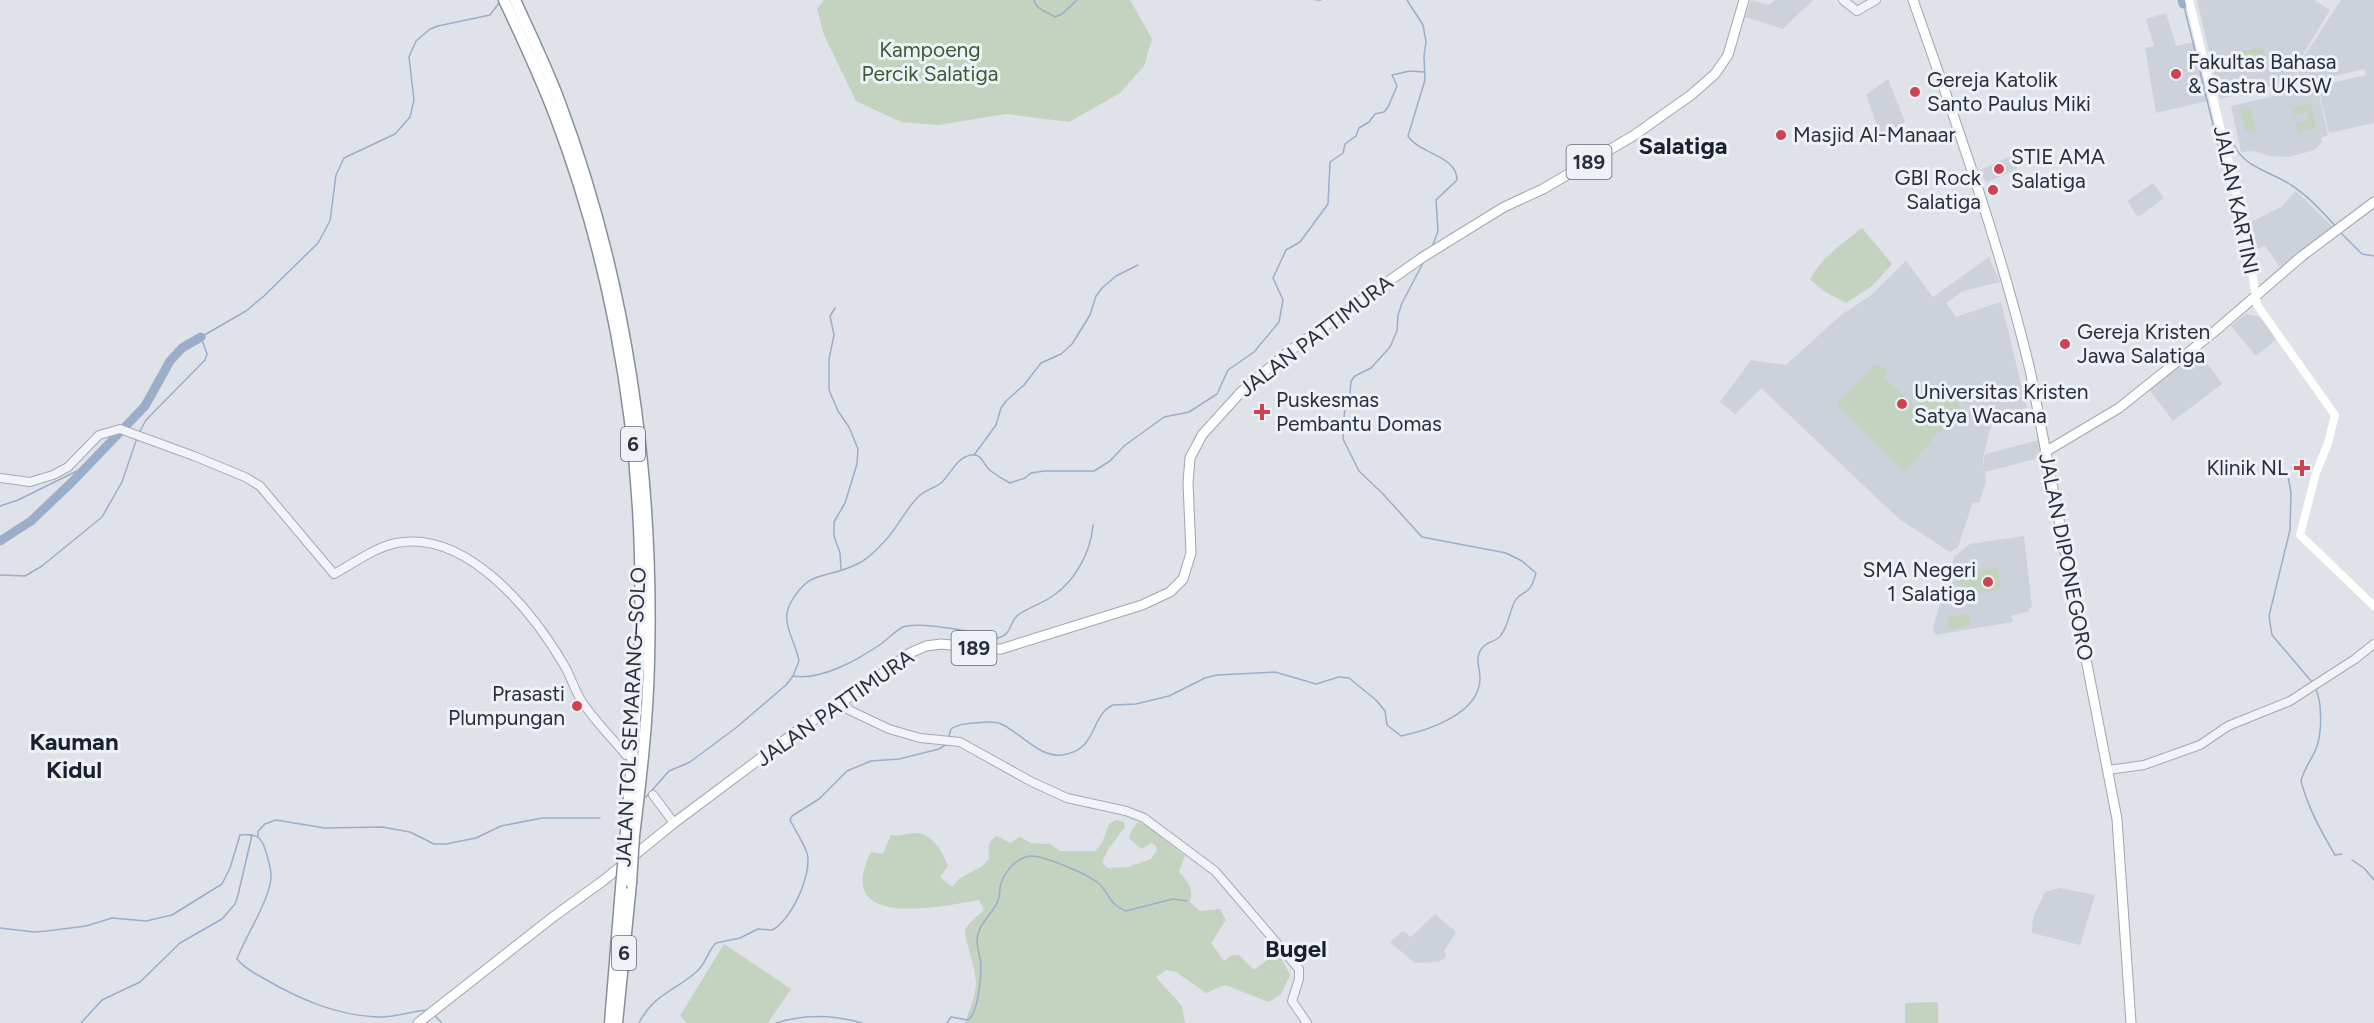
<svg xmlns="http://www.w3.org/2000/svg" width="2374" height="1023" font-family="Figtree,sans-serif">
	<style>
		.built { fill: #cdd1da }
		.green { fill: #c4d2c0 }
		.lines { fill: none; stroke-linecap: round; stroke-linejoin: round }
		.stream { stroke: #9aaec9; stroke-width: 1.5 }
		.river { stroke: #9aaec9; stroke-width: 9 }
		.tertiary-casing { stroke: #a4a9b2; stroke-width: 10 }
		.primary-casing { stroke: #9ea6b4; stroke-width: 11 }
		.motorway-casing { stroke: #868f9f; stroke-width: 13 }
		.tertiary { stroke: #f2f3f7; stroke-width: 8 }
		.secondary { stroke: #fff; stroke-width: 8 }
		.primary { stroke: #fff; stroke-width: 9 }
		.motorway { stroke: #fff; stroke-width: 10 }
		.motorway-bridge-casing { stroke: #868f9f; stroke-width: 13; stroke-linecap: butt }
		.motorway-bridge { stroke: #fff; stroke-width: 10 }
		.poi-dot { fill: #ce4350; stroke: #eef1f6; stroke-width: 2 }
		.labels { text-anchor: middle; stroke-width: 6; stroke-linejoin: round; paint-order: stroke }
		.shield { fill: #eef1f6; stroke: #636976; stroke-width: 1.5 }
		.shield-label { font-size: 20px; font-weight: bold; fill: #282f3f }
		.park-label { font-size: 21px; fill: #3a5b35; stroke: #eef1f6 }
		.poi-label { font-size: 21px; fill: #282f3f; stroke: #eef1f6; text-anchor: start }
		.street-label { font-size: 21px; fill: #282f3f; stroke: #eef1f6 }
		.quarter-label { font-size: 24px; font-weight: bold; fill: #1a2030; stroke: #eef1f6 }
	</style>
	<rect width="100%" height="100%" fill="#dfe2e8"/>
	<g class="built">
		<path d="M1751,0L1769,5L1775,0H1813L1783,29L1745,17Z"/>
		<path d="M2197,0H2314L2330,10L2298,63L2296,80L2220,99Z"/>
		<path d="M2341,0H2374V123L2329,133L2318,86L2366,75L2365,69L2297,84L2299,64Z"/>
		<path d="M2166,13L2176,46L2194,42L2208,101L2156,113L2145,48L2154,46L2146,19Z"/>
		<path d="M1888,79L1905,122L1881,136L1866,95Z"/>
		<path d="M2317,86L2328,135L2321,138L2322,142L2315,150L2289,157L2269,156L2255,151L2241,152L2231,106Z"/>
		<path d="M2011,156L2017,169L1986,183L1980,170Z"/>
		<path d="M2153,183L2164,198L2138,217L2127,201Z"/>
		<path d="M2296,191L2333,227L2280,267L2265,246L2255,250L2249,223L2281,207Z"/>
		<path d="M1989,257L2000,282L1963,291L1946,303L1956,317L2001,302L2027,408L1994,414L1983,458L1984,470V456L1986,454L2035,441L2044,439L2047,456L1985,472L1986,482L1979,503L1973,502L1958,547L1950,552L1899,519L1761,388L1735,414L1720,402L1751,360L1786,365L1841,315L1870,296L1906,261L1933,297Z"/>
		<path d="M2246,314L2260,317L2277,339L2256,356L2231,326Z"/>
		<path d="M2197,349L2222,384L2173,421L2148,388Z"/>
		<path d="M2024,536L2032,607L2029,608V611L2011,616L2013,622L1935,635L1933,627L1954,557L1970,544Z"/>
		<path d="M2060,888L2095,895L2080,945L2032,933L2033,918L2045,892Z"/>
		<path d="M1435,914L1456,932L1444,951L1446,957L1439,962L1415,963L1390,942L1403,931L1411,937Z"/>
	</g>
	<g class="green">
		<path d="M824,0H1130L1152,39L1144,66L1120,93L1069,122L1006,114L938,125L901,122L856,101L824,35L817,9Z"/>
		<path d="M2263,47L2266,62L2239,67L2236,53Z"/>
		<path d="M2311,103L2316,128L2298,132L2296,123L2309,121L2307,112L2295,116L2292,107Z"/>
		<path d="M2250,108L2256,130L2246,133L2240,110Z"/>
		<path d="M1862,228L1892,264L1872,286L1846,303L1822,290L1810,279C1823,256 1842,244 1862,228Z"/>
		<path d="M1876,364L1887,371L1883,377L1917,407L1934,387L1941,384L1969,417L1936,434L1905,472L1836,403Z"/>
		<path d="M1995,568L1999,570L2001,586L1999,590L1964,596L1960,581L1961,575Z"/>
		<path d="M1969,613L1971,625L1949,630L1947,617Z"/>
		<path d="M1116,820L1124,822L1125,827L1109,848L1102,862L1107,868L1128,867L1151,859L1157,850L1155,845L1151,843L1141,849L1129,838L1132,829L1138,822L1146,825L1149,822L1164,833L1162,838L1185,856L1179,872C1188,882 1194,889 1190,902L1200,911L1220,909L1226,920L1211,943L1224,961L1232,955H1239L1254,970L1274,955L1281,958L1290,975L1281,994L1269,1002L1225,985L1206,993L1176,972L1166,970L1156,977L1182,1006L1185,1023H965C969,1009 976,997 976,982C976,970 964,936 965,931C967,923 979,915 984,910L979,900C939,907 832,930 871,852L883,854L891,835C900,837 906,833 915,833C932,833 943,852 948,866L940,877L952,887L960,878L981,867L989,859C988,849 987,841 997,836L1010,843L1020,837L1031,843L1050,844L1060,851H1095L1102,843L1109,824Z"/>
		<path d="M724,944L791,989L768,1023H687L680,1016Z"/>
		<path d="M1938,1002V1023H1905V1003Z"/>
	</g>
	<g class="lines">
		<g class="stream">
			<path d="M1034,0C1036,10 1048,12 1055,17L1062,14L1077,0"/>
			<path d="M1316,0H1321"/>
			<path d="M1407,0L1423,25L1426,42L1424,56L1425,80L1408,136C1419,154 1457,155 1457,180L1436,200L1438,231L1432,247"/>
			<path d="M2184,6L2218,145L2221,146"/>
			<path d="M2228,145H2234C2245,168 2270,171 2291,185C2307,195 2323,212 2336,227"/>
			<path d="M2341,233L2362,254L2374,256"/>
			<path d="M835,308L830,316L834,335L829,359V390L838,411L849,427L858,449L857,464L845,503L834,522V536L840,553L841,569"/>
			<path d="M139,433L146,420L205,360L207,354L201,337L246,311L264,296L318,243L330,221L336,175L344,158L395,134L410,117L414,100L409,57L416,41L430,29L438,26L490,15L499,3"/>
			<path d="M974,455L996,425L1001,408L1006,401L1024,385L1041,363L1061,354L1072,344L1090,315L1096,296L1102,288L1116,276L1138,265"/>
			<path d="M2288,476L2291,493L2290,530L2269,616L2272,635L2312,682"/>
			<path d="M0,506L18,500L87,466"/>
			<path d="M0,575L25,576L42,566L102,517L122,482L137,438"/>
			<path d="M793,676C821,681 859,659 881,644C889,638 895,631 903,627C915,622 958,629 971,632C979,634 990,640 998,638C1012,635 1009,622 1018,615C1029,607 1044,603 1054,595C1076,580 1091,551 1093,525"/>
			<path d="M2316,689C2322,704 2322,731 2317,746C2313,758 2304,768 2301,781C2308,808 2321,831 2335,855L2342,854"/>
			<path d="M949,736L951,729C957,724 965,724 973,723C981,723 993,720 1001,724C1020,732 1039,758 1062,755C1099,750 1089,716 1113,705L1136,704L1169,696L1205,678L1217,675L1275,672L1316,684L1339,677L1349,678L1376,700L1385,711L1387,725L1401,736C1430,730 1480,713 1480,678C1480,666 1474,658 1482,648C1487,641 1497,642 1501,635C1509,625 1509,612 1515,601C1518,595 1524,594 1528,590C1533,586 1534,579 1536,573L1522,561L1506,553L1422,537L1383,494L1359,471L1343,439L1345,403L1350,393L1351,381L1355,376L1371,368L1390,347L1397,331L1398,315L1402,303L1424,261"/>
			<path d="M646,797L669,771L690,762L737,727L786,685L793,676L799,661C796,642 780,623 790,604C810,567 827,580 857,564C867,560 875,551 882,544C896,531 904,511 918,497C925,489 934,489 941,483C951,474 956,458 971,455C983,453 983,466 991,471C996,475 1004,480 1010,483L1025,478L1031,473L1044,471H1094L1110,461L1124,446L1164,417L1189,412L1217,394L1228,370L1254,352L1279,322L1283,300L1273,278L1286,250L1300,242L1328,204L1330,162L1343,153L1345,144L1356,136L1359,128L1369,122L1375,114L1384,112L1388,107L1397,86L1392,75L1410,71L1424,72"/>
			<path d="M258,836V831L265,824L276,820L325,828L382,827L410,832L434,844H446L476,838L501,826L542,818H600"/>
			<path d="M2352,860L2364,868L2374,880"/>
			<path d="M0,928L34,932L47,931L86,926L112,918L146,921L172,915L222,884L230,868L240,835C254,834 261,835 265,849C268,858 271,867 271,876C271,898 245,937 237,959C244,968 254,973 263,978C299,999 335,1015 377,1017C394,1018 411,1011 428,1010"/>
			<path d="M434,1015L442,1023"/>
			<path d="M81,1023L102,1000L140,982L180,943L222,919L235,904L238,895L252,835"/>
			<path d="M639,1023C654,994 673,992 695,973C706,965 707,952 716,943L740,938L758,929L772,930C791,921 813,873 807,853C803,842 795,830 790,820L792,816L819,799L847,771L871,761L899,759L939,749L947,744"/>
			<path d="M776,1023C805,1014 834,1015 862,1023"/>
			<path d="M947,1023L951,1017L968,1020C979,1011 981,977 981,963C980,956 977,948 977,941C977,924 993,914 998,901C999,897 1000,891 1000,887C1003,874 1015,858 1030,856C1043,855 1087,874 1098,883C1110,893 1107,903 1126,911L1173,899L1187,901"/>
		</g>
		<g class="river">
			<path d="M2182,0L2183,4"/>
			<path d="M0,541L31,521L73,481L145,406L170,361L182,348L201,337"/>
		</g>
		<g class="tertiary-casing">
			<g id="tertiary">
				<path d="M1843,0L1857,11L1876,0"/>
				<path d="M0,478L30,482L53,475L68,467L99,435L120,429L194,456L245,477L260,486L334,574C354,563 374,548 396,543C467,529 533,612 564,665C571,677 575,691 582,702C595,721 612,738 626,755"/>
				<path d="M843,701L849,710L889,729L920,738L960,742L1032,782L1067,798L1126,811L1144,818L1215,871L1299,969V979L1292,1001L1307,1023"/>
				<path d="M2108,770L2144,765L2200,745L2228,726L2290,701L2355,659L2374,644"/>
				<path d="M653,795L674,823"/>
			</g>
		</g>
		<g class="primary-casing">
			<g id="primary">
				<path d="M1913,0C1956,122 2000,245 2030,370L2117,819L2131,1023"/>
				<path d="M2045,452L2119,408L2214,332L2302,256L2374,202"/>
				<path d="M418,1023L553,917L604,880L674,823L797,731L860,690L910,653L926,646L941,644L990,649H1001L1142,605L1170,592L1183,579L1191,553L1188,483L1190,458L1202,435L1241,392L1288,352L1423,257L1504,207L1543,189L1633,136L1691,95L1715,74L1728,55L1744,0"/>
			</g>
		</g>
		<g class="motorway-casing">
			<g id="motorway">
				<path d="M504,0C522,38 540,77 555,116C608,255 636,406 640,554C643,650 633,747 625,843"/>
				<path d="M515,0C530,33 546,66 559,100C626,278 654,470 649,660C648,719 641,778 634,836"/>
				<path d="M610,1023L621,888"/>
				<path d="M617,1023L631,883"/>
			</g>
		</g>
		<use href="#tertiary" class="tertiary"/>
		<path class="secondary" d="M2189,0L2247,237L2257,305L2335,415L2328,443L2316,473L2300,535L2374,606"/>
		<use href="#primary" class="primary"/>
		<use href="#motorway" class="motorway"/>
		<g class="motorway-bridge-casing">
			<g id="motorway-bridge">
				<path d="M631,883L634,836"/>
				<path d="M621,888L625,843"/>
			</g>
		</g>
		<use href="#motorway-bridge" class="motorway-bridge"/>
	</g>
	<g class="poi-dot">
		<circle cx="2176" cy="74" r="6"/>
		<circle cx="1915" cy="92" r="6"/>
		<circle cx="1781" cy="135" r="6"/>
		<circle cx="1999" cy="169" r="6"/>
		<circle cx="1993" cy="190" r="6"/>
		<circle cx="2065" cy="344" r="6"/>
		<circle cx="1902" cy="404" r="6"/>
		<path d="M1259 403h6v6h6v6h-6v6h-6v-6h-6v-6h6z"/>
		<path d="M2299 459h6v6h6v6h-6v6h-6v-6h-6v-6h6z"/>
		<circle cx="1988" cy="582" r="6"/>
		<circle cx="577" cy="706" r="6"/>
	</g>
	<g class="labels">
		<g class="shield">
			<rect x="1566.5" y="145" width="45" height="34" rx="4.5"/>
			<rect x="621" y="427" width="24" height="34" rx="4.5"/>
			<rect x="951.5" y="631" width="45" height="34" rx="4.5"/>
			<rect x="612" y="936" width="24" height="34" rx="4.5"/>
		</g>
		<g class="shield-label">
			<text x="1589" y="169">189</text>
			<text x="633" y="451">6</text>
			<text x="974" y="655">189</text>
			<text x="624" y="960">6</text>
		</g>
		<g class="park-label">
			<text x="930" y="57">Kampoeng<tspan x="930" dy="24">Percik Salatiga</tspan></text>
		</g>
		<g class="poi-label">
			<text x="2188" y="69">Fakultas Bahasa<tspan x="2188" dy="24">&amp; Sastra UKSW</tspan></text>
			<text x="1927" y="87">Gereja Katolik<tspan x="1927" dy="24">Santo Paulus Miki</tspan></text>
			<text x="1793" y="142">Masjid Al-Manaar</text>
			<text x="2011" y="164">STIE AMA<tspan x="2011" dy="24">Salatiga</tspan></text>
			<text x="1981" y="185" text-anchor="end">GBI Rock<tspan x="1981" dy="24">Salatiga</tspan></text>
			<text x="2077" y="339">Gereja Kristen<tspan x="2077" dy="24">Jawa Salatiga</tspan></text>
			<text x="1914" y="399">Universitas Kristen<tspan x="1914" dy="24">Satya Wacana</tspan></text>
			<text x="1276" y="407">Puskesmas<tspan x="1276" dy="24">Pembantu Domas</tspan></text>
			<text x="2288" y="475" text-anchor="end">Klinik NL</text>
			<text x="1976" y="577" text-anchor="end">SMA Negeri<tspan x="1976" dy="24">1 Salatiga</tspan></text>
			<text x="565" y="701" text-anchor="end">Prasasti<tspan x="565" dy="24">Plumpungan</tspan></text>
		</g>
		<g class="street-label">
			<text transform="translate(2236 200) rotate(78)" y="7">JALAN KARTINI</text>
			<text transform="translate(1316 336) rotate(-37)" y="7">JALAN PATTIMURA</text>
			<text transform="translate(2066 557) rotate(79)" y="7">JALAN DIPONEGORO</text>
			<text transform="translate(835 708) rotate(-35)" y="7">JALAN PATTIMURA</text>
			<text transform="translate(631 717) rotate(-87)" y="7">JALAN TOL SEMARANG–SOLO</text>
		</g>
		<g class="quarter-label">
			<text x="1683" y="154">Salatiga</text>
			<text x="74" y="750">Kauman<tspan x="74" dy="28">Kidul</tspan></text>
			<text x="1296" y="957">Bugel</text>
		</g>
	</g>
</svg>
